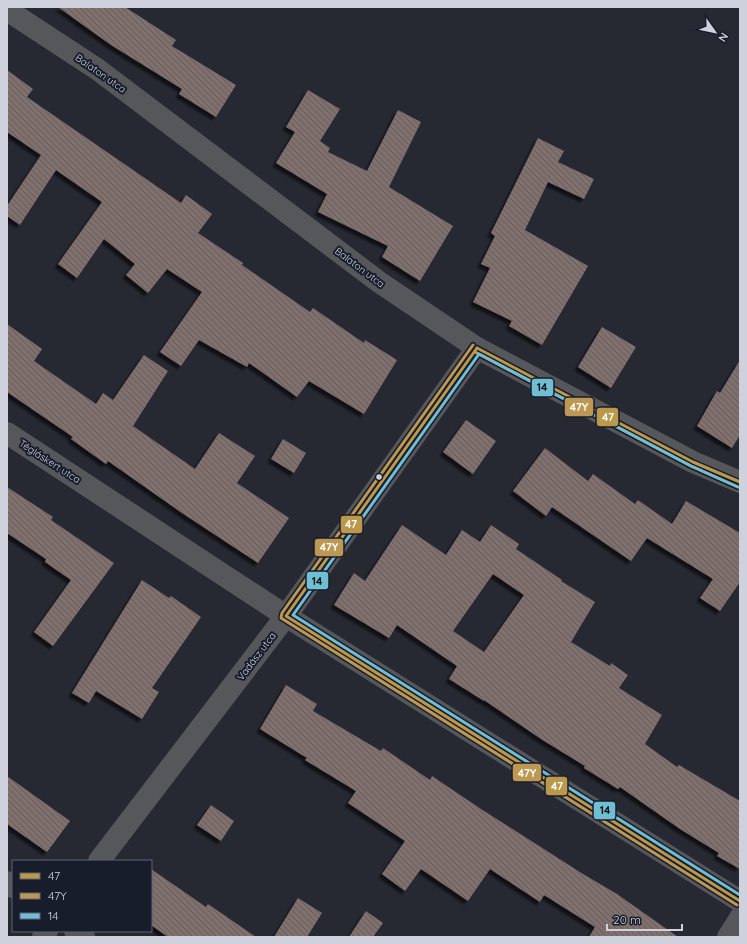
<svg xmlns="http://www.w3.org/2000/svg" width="747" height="944" font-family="Quicksand,sans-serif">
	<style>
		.building { fill: url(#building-back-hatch); fill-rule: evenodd; filter: url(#shadow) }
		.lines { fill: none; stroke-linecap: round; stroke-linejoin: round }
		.minor { stroke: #56575b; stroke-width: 22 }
		.bus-1-casing { stroke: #181d2c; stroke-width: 6 }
		.bus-2-casing { stroke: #181d2c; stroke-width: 6 }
		.bus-3-casing { stroke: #181d2c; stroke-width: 6 }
		.bus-1 { stroke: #bc984b; stroke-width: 3 }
		.bus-2 { stroke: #bc9853; stroke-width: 3 }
		.bus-3 { stroke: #6fbed4; stroke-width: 3 }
		.bus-dot { fill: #cfd2dd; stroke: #181d2c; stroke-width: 1.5 }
		.labels { text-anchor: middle; stroke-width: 4; stroke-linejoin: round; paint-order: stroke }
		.street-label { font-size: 10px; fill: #cfd2dd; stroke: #181d2c }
		.line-badge { stroke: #181d2c; stroke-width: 1.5 }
		.badge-label { font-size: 11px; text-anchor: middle; font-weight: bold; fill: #fff }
		.pale-badge-label { font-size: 11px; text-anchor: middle; font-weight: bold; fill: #111 }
	</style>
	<defs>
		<pattern id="building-back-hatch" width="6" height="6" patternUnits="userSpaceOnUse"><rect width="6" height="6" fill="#7f6f6e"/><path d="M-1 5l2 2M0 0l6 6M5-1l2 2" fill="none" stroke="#655c5c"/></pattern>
		<filter id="shadow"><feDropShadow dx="-3.5" dy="3.5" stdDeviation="1" flood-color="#0009"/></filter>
	</defs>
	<rect width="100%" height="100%" fill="#272932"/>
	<g class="building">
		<path d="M58,7H125L176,40L172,46L236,85L216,117L179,94L182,89L111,45Z"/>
		<path d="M7,70L33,89L27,97L181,203L186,195L212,214L198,233L243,263L242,265L310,312L313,308L364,343L365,340L397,360L364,414L309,381L297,397L249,363L247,367L199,340L181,366L160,352L202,292L167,269L148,293L126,275L135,264L104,239L77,278L58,264L102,202L56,170L20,225L7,216V206L41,155L7,132Z"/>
		<path d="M308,90L340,109L320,141L330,148L328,152L367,171L398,110L421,122L389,187L453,226L420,281L382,257L388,246L318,212L327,194L276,163L295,132L286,127Z"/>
		<path d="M538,138L564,151L558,162L594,179L584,199L548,182L525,230L588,266L542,345L509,326L512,321L473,302L490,268L481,264L495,236L491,233Z"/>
		<path d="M7,324L42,349L34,361L96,404L103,393L113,400L144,355L168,371L133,426L195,469L219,433L255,456L237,483L289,518L258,563L182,513L108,461L106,464L71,439L73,437L7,392Z"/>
		<path d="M602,327L636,347L611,388L578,367Z"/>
		<path d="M740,360V435L732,448L697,426L717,391L720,393Z"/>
		<path d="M466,420L496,441L473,474L443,452Z"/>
		<path d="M283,439L306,453L294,473L271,459Z"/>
		<path d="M545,448L588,481L593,474L635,504L638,500L672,524L686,501L740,533V582L720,611L700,598L713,579L647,538L631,561L552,507L546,516L513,491Z"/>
		<path d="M7,487L53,517L51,520L114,563L53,646L34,632L71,580L45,562L46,559L7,533Z"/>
		<path d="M402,525L446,555L462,530L480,542L491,525L519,544L516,549L562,580L561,581L595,602L571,642L610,666L611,663L628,675L619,688L662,715L645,744L677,767L679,765L740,801V869L717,856L719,853L680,829L620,787L618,789L584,768L585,766L541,739L484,700V701L449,679L457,666L397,625L389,638L334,605L354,573L365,581ZM493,574L524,595L484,652L453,631Z"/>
		<path d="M142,580L169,598L171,596L201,617L152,688L159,692L142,719L96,691L89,703L72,693Z"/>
		<path d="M286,685L317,704L313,711L381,751L383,748L430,780L432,776L481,809L583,874L617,894L678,937H589L595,927L544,895L540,902L490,869L468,901L421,869L405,891L382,874L405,841L348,803L356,791L305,760L307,758L260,729Z"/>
		<path d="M7,776L70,821L47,852L7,824Z"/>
		<path d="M211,805L234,821L221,841L197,825Z"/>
		<path d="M151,869L206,907L208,904L256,937H168L151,925Z"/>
		<path d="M298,898L322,913L307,937H274Z"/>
		<path d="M366,911L383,923L373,937H349Z"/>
	</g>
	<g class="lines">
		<g class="minor">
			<path d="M7,10L97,69L379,282L477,348L693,462L740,482"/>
			<path d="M7,433L286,616L740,901"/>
			<path d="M99,861L286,616L477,348"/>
			<path d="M7,882L13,887"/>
			<path d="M75,931L84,937"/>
			<path d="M43,937L47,931"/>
			<path d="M728,937L740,918"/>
		</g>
		<g class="bus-1-casing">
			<g id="bus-1">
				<path d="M477,348L286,616L740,901"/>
				<path d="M477,348L693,462L740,482"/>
			</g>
		</g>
		<g class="bus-2-casing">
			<g id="bus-2">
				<path d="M473,345L282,613L281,618L737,905"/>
				<path d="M475,352L691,466L738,487"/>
			</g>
		</g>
		<g class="bus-3-casing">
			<path id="bus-3" d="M738,487L691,466L479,354L293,615L740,895"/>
		</g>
		<use href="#bus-1" class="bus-1"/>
		<use href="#bus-2" class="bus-2"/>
		<use href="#bus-3" class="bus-3"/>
	</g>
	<circle class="bus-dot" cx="379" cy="477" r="3.5"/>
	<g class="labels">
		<g class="street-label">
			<text transform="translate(101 73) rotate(35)" y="4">Balaton utca</text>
			<text transform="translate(360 267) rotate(37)" y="4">Balaton utca</text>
			<text transform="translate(50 461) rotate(33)" y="4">Tégláskert utca</text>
			<text transform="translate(256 656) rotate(-53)" y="4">Vadász utca</text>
		</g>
	</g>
	<g class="line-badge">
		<rect x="531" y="378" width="23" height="19" rx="4" fill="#6fbed4"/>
		<rect x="564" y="397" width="30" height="20" rx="4" fill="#bc9853"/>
		<rect x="596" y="407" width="23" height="20" rx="4" fill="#bc984b"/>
		<rect x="340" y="515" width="23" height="19" rx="4" fill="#bc984b"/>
		<rect x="314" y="538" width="30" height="19" rx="4" fill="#bc9853"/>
		<rect x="306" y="571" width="23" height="19" rx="4" fill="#6fbed4"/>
		<rect x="512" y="763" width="30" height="19" rx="4" fill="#bc9853"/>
		<rect x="545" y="776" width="23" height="20" rx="4" fill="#bc984b"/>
		<rect x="593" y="801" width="23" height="19" rx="4" fill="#6fbed4"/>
	</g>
	<g class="badge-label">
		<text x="579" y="411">47Y</text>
		<text x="608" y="421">47</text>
		<text x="351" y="528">47</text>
		<text x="329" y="551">47Y</text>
		<text x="527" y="777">47Y</text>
		<text x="557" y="790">47</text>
	</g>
	<g class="pale-badge-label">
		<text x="542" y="391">14</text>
		<text x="317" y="585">14</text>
		<text x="605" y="814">14</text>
	</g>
	<rect width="747" height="944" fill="none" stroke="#cfd2dd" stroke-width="16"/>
	<rect x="12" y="860" width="140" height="72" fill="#181d2c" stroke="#616573"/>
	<rect x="20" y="873" width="20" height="6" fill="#bc984b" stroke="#616573"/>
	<text x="48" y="880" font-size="12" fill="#cfd2dd">47</text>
	<rect x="20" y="893" width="20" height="6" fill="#bc9853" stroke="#616573"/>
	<text x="48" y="900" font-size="12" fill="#cfd2dd">47Y</text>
	<rect x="20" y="913" width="20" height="6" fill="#6fbed4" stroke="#616573"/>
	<text x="48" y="920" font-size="12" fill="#cfd2dd">14</text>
	<g transform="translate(715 32) rotate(123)" stroke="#181d2c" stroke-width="3" paint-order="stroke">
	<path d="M0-3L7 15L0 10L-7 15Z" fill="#cfd2dd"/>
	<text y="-6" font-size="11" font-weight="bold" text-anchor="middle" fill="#cfd2dd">N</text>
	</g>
	<path d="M607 924v6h75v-6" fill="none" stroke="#cfd2dd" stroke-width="2"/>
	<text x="613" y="924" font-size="12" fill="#cfd2dd" stroke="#181d2c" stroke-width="3" paint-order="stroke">20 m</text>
</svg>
